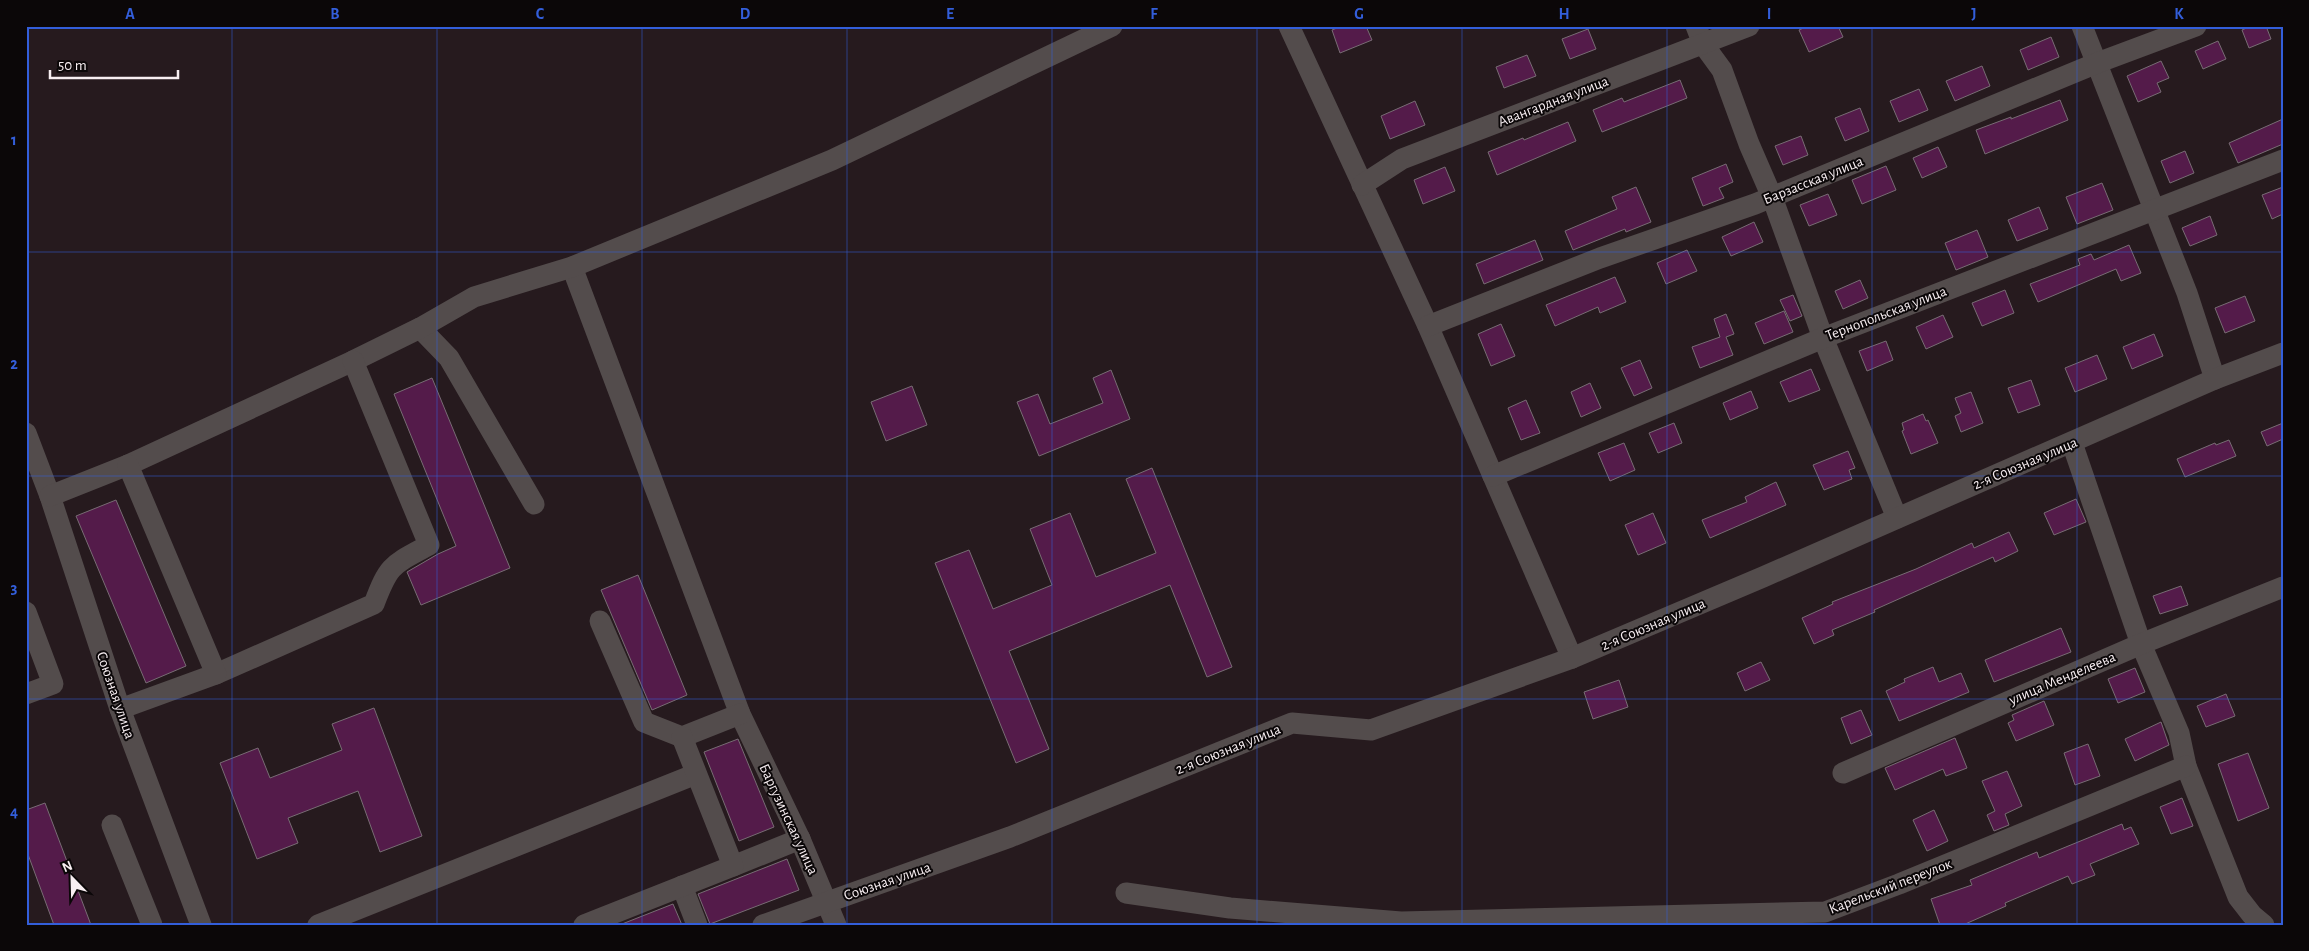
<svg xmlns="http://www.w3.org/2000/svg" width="2309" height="951" font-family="'Alegreya Sans',sans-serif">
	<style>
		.building { fill: #541b4a; stroke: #786c74 }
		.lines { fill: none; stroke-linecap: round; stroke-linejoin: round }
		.minor { stroke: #534c4c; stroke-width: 21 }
		.grid { fill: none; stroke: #335eda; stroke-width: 1; stroke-opacity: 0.55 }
		.labels { text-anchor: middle; stroke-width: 4; stroke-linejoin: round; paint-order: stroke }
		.street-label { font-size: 15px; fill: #f7eef1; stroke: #0b0708 }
		.neatline { fill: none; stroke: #335eda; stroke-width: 2 }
		.grid-label { font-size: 16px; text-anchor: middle; font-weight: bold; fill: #335eda }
	</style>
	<rect width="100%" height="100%" fill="#261a1e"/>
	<g class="building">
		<path d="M1342,26H1366L1372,40L1340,53L1332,30Z"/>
		<path d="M1808,26H1838L1843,37L1809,52L1799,30Z"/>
		<path d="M2251,26H2266L2271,39L2249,48L2242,30Z"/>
		<path d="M1588,29L1596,49L1570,59L1562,39Z"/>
		<path d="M2051,37L2059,57L2028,70L2020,50Z"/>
		<path d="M2218,41L2226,59L2203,69L2195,51Z"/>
		<path d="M1527,55L1536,76L1504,88L1496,67Z"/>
		<path d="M2161,61L2169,78L2157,83L2161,92L2138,102L2127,76Z"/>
		<path d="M1982,66L1990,86L1955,101L1946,81Z"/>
		<path d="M1680,80L1687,98L1602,132L1593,110L1622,98L1624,102Z"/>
		<path d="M1919,89L1928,110L1899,122L1890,101Z"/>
		<path d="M2060,100L2068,120L1985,154L1976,130L2011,117V119Z"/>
		<path d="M1415,101L1425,125L1390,139L1381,116Z"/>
		<path d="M1860,108L1869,131L1845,141L1835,118Z"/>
		<path d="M2283,119V144L2238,163L2229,143Z"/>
		<path d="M1568,122L1576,141L1497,175L1488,152L1523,138L1524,140Z"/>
		<path d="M1801,136L1808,155L1783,165L1775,146Z"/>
		<path d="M1938,147L1947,167L1922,178L1913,158Z"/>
		<path d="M2185,151L2194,173L2170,183L2161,161Z"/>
		<path d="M1726,164L1733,182L1719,188L1724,198L1703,206L1692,178Z"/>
		<path d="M1886,166L1896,190L1862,204L1852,180Z"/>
		<path d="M1445,167L1455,191L1423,204L1414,180Z"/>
		<path d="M2102,183L2113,210L2077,224L2066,197Z"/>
		<path d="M1636,187L1651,222L1626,232L1625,229L1573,250L1565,231L1617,209L1612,197Z"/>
		<path d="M2283,187V214L2272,219L2262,195Z"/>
		<path d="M1828,194L1837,215L1809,226L1800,205Z"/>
		<path d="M2039,207L2048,229L2017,241L2008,220Z"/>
		<path d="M2210,216L2217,235L2190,246L2182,228Z"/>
		<path d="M1754,222L1763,242L1731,256L1722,237Z"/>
		<path d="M1977,230L1988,257L1956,270L1945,243Z"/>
		<path d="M1535,240L1543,260L1484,284L1476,264Z"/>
		<path d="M2129,245L2141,273L2121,281L2116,269L2038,302L2030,284L2080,265L2078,259L2091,254L2094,260Z"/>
		<path d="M1687,250L1697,271L1666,284L1657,263Z"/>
		<path d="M1615,277L1626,302L1600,313L1598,307L1555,326L1546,305Z"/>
		<path d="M1860,280L1868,298L1843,309L1835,291Z"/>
		<path d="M2005,290L2014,313L1982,326L1972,303Z"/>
		<path d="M1793,295L1802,316L1790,321L1780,300Z"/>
		<path d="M2245,296L2255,321L2225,333L2215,308Z"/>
		<path d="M1784,311L1793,332L1764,344L1755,323Z"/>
		<path d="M1726,314L1734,334L1726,337L1733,355L1700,368L1692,347L1720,337L1714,319Z"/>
		<path d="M1943,315L1953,337L1926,349L1916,327Z"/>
		<path d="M1501,324L1515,356L1491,366L1478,334Z"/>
		<path d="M2154,334L2163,356L2132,369L2123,347Z"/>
		<path d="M1886,341L1893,360L1867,371L1859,351Z"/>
		<path d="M2097,355L2107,379L2075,392L2065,368Z"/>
		<path d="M1640,360L1652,388L1634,396L1621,368Z"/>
		<path d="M1811,369L1820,390L1789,402L1780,382Z"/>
		<path d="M1111,370L1130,419L1039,456L1017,402L1038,394L1050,424L1103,403L1093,378Z"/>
		<path d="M432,378L510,568L421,605L407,572L438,554L456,546L394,394Z"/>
		<path d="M2031,380L2040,405L2018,413L2008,388Z"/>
		<path d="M1590,383L1601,408L1581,417L1571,392Z"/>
		<path d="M912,386L927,425L886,441L871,402Z"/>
		<path d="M1751,391L1758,408L1730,420L1723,403Z"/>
		<path d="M1971,392L1983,423L1961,432L1955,416L1961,413L1955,398Z"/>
		<path d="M1526,400L1540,433L1521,440L1508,408Z"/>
		<path d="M1923,414L1926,421L1928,420L1938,443L1911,454L1902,431L1904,430L1902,423Z"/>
		<path d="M1674,423L1682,443L1658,453L1649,433Z"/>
		<path d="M2283,423V439L2267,446L2261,432Z"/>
		<path d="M2229,440L2236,456L2185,477L2177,459L2215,443L2216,445Z"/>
		<path d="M1624,443L1635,470L1610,481L1598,453Z"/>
		<path d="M1848,451L1855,468L1849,470L1852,479L1824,490L1813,465Z"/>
		<path d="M1152,468L1232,667L1207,677L1170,585L1009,651L1049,749L1016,763L935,563L969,550L993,609L1052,585L1030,529L1070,513L1096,577L1156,553L1126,479Z"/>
		<path d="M1776,482L1786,505L1710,538L1702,520L1747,502L1745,497Z"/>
		<path d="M2076,499L2086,522L2054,535L2044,513Z"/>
		<path d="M116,500L186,666L146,683L76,516Z"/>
		<path d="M1653,513L1666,543L1638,555L1625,525Z"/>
		<path d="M2009,532L2018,551L1995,562L1993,557L1874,610L1875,612L1832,630L1834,635L1814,644L1802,618L1833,604L1832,602L1916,569L1972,543L1974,548Z"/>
		<path d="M638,575L687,695L652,710L601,590Z"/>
		<path d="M2181,586L2188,605L2160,614L2153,596Z"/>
		<path d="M2061,628L2071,652L1994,682L1985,660Z"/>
		<path d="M1761,662L1770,680L1745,691L1737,673Z"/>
		<path d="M1933,667L1939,682L1961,673L1969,692L1899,721L1886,691L1905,682L1904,679Z"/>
		<path d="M2135,668L2145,692L2118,703L2108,679Z"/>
		<path d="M1619,680L1628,707L1593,719L1584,692Z"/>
		<path d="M2226,694L2235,716L2206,727L2197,706Z"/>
		<path d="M2044,701L2054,725L2016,741L2008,723L2014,720L2012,715Z"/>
		<path d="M374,708L422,836L380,852L358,791L288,818L298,843L257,859L220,763L258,748L270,778L342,750L332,724Z"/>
		<path d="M1861,710L1872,735L1851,744L1841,718Z"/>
		<path d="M2161,722L2169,745L2135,761L2125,739Z"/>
		<path d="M1955,738L1967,768L1946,776L1943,769L1895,790L1885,768Z"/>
		<path d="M738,739L774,827L739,841L704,752Z"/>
		<path d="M2088,744L2100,776L2075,785L2064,753Z"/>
		<path d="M2248,753L2269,808L2238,821L2218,764Z"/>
		<path d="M2007,771L2022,806L2005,814L2009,825L1994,831L1987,815L1995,811L1982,781Z"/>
		<path d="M2182,798L2193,826L2171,834L2160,807Z"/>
		<path d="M45,803L91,925H54L26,849V810Z"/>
		<path d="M1934,810L1948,841L1927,851L1913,820Z"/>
		<path d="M2122,824L2124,830L2131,827L2139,844L2090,864L2095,875L2072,884L2068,876L2005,903L2006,906L1963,925H1940L1931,899L1972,885L1970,880L2037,852L2039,858Z"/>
		<path d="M787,859L799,890L710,924L698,894Z"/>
		<path d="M673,904L682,925H622V924Z"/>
	</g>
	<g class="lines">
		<g class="minor">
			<path d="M1289,26L1428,326L1572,658"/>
			<path d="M1696,26L1703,44L1722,70L1749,144L1772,197L1823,338L1897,518"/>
			<path d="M2082,26L2187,293L2215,379"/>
			<path d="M1362,185L1402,159L1749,26"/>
			<path d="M572,267L740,714L800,839L836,925"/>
			<path d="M1428,326L1600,258L1755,204L2097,63L2196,26"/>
			<path d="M420,328L449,358L534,504"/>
			<path d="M26,433L50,496L120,709L201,925"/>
			<path d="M2072,443L2141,644L2179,733L2186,766L2238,897L2252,915L2264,925"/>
			<path d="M1493,476L1823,338L2283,160"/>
			<path d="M50,496L128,465L353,361L420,328L474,297L572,267L832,160L1112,26"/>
			<path d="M26,612L53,684L26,694"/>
			<path d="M600,621L644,722L682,737L740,714"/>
			<path d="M216,674L374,604C389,564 392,565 429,545L353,361"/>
			<path d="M120,709L216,674L128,465"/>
			<path d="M1843,773L2141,644L2283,587"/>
			<path d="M112,825L152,925"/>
			<path d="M733,866L800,839"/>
			<path d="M682,886L697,925"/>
			<path d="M1126,893L1230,908L1401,922L1825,912L1899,884L2186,766"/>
			<path d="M318,925L696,774"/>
			<path d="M584,925L733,866L682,737"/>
			<path d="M763,925L1010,837L1292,723L1371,730L1572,658L1763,577L2215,379L2283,353"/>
		</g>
	</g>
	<path class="grid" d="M232,26V925M437,26V925M642,26V925M847,26V925M1052,26V925M1257,26V925M1462,26V925M1667,26V925M1872,26V925M2077,26V925M26,252H2283M26,476H2283M26,699H2283"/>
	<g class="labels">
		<g class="street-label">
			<text transform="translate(1553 101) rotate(-21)" y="5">Авангардная улица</text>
			<text transform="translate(1813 180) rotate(-22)" y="5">Барзасская улица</text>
			<text transform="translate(1886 313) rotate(-21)" y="5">Тернопольская улица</text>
			<text transform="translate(2025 463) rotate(-23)" y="5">2-я Союзная улица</text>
			<text transform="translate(1653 624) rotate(-23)" y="5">2-я Союзная улица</text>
			<text transform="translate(2062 678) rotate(-23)" y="5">улица Менделеева</text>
			<text transform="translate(116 695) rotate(71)" y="5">Союзная улица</text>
			<text transform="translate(1228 749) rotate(-22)" y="5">2-я Союзная улица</text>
			<text transform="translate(789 819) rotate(65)" y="5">Баргузинская улица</text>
			<text transform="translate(887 881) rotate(-19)" y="5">Союзная улица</text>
			<text transform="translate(1890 886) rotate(-21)" y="5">Карельский переулок</text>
		</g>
	</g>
	<rect width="2309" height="951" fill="none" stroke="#0b0708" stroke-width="55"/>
	<g transform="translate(72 878) rotate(337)" stroke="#0b0708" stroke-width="4" paint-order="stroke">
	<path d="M0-4L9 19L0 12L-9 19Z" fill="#f7eef1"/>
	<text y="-8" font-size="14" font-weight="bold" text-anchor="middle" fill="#f7eef1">N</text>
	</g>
	<path d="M50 70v8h128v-8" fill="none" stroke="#f7eef1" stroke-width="2.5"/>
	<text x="58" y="70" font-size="15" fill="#f7eef1" stroke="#0b0708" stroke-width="4" paint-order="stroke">50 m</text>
	<rect x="28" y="28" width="2254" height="896" class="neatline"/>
	<g class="grid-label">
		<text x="130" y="19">A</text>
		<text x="335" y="19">B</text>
		<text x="540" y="19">C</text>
		<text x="745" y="19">D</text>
		<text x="950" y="19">E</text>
		<text x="1154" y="19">F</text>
		<text x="1359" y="19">G</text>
		<text x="1564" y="19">H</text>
		<text x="1769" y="19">I</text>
		<text x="1974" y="19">J</text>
		<text x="2179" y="19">K</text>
		<text x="14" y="145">1</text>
		<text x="14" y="369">2</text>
		<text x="14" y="593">3</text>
		<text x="14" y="817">4</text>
	</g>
</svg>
